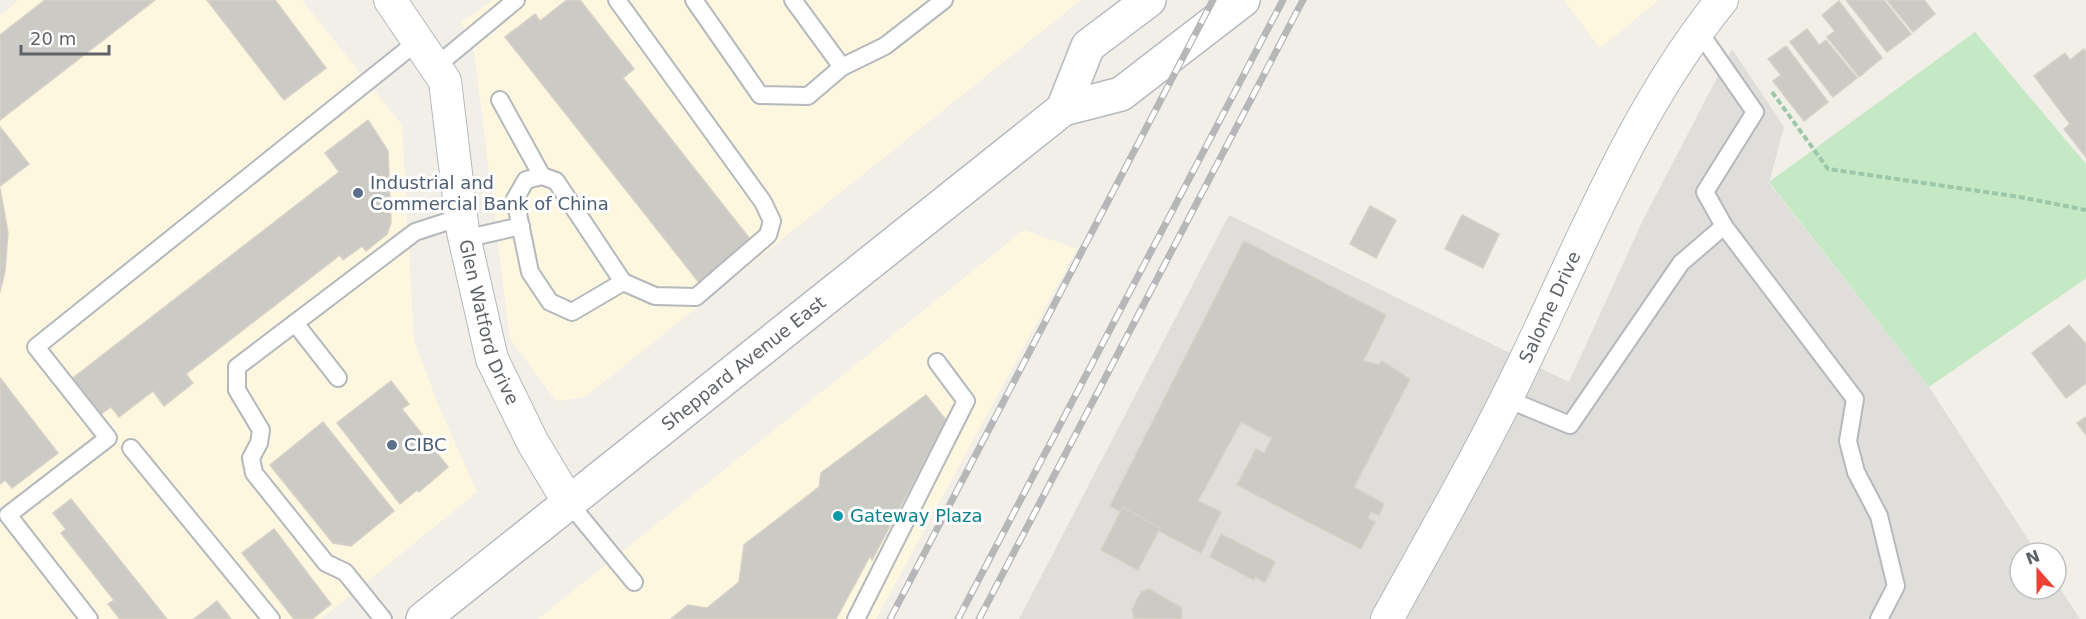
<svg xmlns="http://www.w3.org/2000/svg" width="2086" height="619" font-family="'DejaVu Sans',sans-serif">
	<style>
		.commercial { fill: #fef7e0 }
		.industrial { fill: #e0deda }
		.green { fill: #c5e8c5 }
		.building { fill: #cccac5; stroke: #d6d1c6; stroke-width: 1.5 }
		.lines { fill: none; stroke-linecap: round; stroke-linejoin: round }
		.lane-casing { stroke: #b5b8bc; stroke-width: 20 }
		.street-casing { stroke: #b5b8bc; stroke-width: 34 }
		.secondary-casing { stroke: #b6babf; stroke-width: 36 }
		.path { stroke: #9cc7a9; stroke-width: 4; stroke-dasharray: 6 3; stroke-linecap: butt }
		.lane { stroke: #fff; stroke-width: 16 }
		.street { stroke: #fff; stroke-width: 32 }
		.secondary { stroke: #fff; stroke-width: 33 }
		.rail-casing { stroke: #b6b7b8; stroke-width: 7 }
		.rail { stroke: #fff; stroke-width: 4.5; stroke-dasharray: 14; stroke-linecap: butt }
		.service-dot { fill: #5c6f8a; stroke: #fff; stroke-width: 2 }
		.culture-dot { fill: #0f9aa8; stroke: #fff; stroke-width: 2 }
		.labels { text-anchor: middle; stroke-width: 6; stroke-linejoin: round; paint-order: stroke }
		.service-label { font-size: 18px; fill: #4e5e75; stroke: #fff; text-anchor: start }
		.street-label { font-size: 18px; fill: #5f6368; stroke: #fff }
		.culture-label { font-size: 18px; fill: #0d838f; stroke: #fff; text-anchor: start }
	</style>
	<rect width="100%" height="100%" fill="#f1efe8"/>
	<g class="commercial">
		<path d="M19,0H302L402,125L414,341L439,407L477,492L321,619H0V15Z"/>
		<path d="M493,0H1081L585,397L556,401L510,339L474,50L461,22Z"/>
		<path d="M1564,0H1659L1600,48Z"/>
		<path d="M1024,230L1077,249L876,619H538Z"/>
	</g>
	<path class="industrial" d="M1732,49L1784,127L1769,183L1929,387L2037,553H2020V589H2056V582L2080,619H1019L1229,215L1569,382L1642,222Z"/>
	<path class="green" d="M1975,32L2086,164V276L2085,279L1929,387L1769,182Z"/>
	<g class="building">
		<path d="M45,0H155L0,120V35Z"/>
		<path d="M207,0H275L326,68L284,100Z"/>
		<path d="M567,0H580L634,69L623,78L753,243L701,285L505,37L535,14L540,21Z"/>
		<path d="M1846,0H1884L1911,34L1887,52Z"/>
		<path d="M1887,0H1924L1935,14L1913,32Z"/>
		<path d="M1839,1L1882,58L1859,77L1827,37L1835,31L1822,15Z"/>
		<path d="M1807,29L1819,45L1826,40L1857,78L1833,97L1790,42Z"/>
		<path d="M1786,46L1828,102L1804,121L1773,81L1781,75L1768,59Z"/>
		<path d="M2084,49L2086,52V157L2064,129L2070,124L2034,76L2065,53L2070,60Z"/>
		<path d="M368,120L388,151L391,223L387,234L366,251L362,246L343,260L340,255L186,374L193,383L164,406L153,391L119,417L111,407L101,414L73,378L339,172L325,153Z"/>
		<path d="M0,127L29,164L0,186Z"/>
		<path d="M0,188L8,233L5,271L0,292Z"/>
		<path d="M1370,206L1396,220L1376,258L1350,244Z"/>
		<path d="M1462,215L1499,234L1483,268L1445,249Z"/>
		<path d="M1244,241L1386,315L1363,361L1379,365L1382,361L1410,379L1354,487L1384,504L1379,515L1371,512L1368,518L1375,522L1361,549L1237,485L1256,449L1264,453L1272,438L1241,422L1198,501L1221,512L1201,553L1159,531L1160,528L1123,507L1121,512L1110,506Z"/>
		<path d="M2069,325L2086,344V383L2066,398L2032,353Z"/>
		<path d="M0,378L58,453L12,488L5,480L0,484Z"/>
		<path d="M391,381L409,404L402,409L448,467L419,492L417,490L400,504L337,423Z"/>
		<path d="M926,395L946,420L872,560L870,556L836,619H671L688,605L707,608L739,582L744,545L819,487L821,473Z"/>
		<path d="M2086,417V435L2077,423Z"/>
		<path d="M323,422L394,511L351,546L333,543L270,465Z"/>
		<path d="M71,499L167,619H120L108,604L114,600L61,533L66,529L53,513Z"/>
		<path d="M1123,507L1160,528L1138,570L1101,550Z"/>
		<path d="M274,529L331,604L312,619H294L242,553Z"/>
		<path d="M1221,534L1275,562L1265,582L1255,577L1254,580L1210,557Z"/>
		<path d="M1149,589L1182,608L1181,619L1134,618L1132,610L1141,592Z"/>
		<path d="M217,601L231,619H194Z"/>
	</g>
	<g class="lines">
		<g class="lane-casing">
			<g id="lane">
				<path d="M617,0L763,202L772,221L768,235L696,297L655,296L623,282L556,181L542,176L526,180L515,199L530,272L550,302L572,312L623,282"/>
				<path d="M694,0L760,95L808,96L842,67"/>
				<path d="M793,0L842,67L885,46L944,0"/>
				<path d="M1698,30L1755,112L1705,192L1724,226L1855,399L1848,441L1856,472L1879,516L1896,586L1879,619"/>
				<path d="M435,67L516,0"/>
				<path d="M500,100L542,176"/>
				<path d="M464,239L521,226"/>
				<path d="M295,323L338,378"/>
				<path d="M1507,399L1570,425L1681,263L1724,226"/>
				<path d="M131,448L271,619"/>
				<path d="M569,503L634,582"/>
				<path d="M89,619L8,515L108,438L36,347L418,41"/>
				<path d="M383,619L345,572L326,563L254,473L251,458L259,443L261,430L237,390V367L415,232L461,217"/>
				<path d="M856,619L966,401L937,362"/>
			</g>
		</g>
		<g class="street-casing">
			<g id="street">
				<path id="s1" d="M390,0L445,81L463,232L492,359L532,441L569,503"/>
				<path id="s2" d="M1387,619C1436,530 1487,442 1530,350C1587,231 1638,103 1722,0"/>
			</g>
		</g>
		<g class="secondary-casing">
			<g id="secondary">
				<path d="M1063,109L1088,46L1149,0"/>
				<path id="s3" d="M423,619L1063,109L1121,94L1243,0"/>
			</g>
		</g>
		<path class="path" d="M1772,92L1828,169L2020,197L2086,210"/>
		<use href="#lane" class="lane"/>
		<use href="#street" class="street"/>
		<use href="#secondary" class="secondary"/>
		<g class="rail-casing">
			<g id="rail">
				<path d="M890,619L1213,0"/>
				<path d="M958,619L1283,0"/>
				<path d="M979,619L1303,0"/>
			</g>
		</g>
		<use href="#rail" class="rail"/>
	</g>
	<g class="service-dot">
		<circle cx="358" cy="193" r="6"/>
		<circle cx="392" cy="445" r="6"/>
	</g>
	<circle class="culture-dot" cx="838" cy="516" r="6"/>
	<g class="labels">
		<g class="service-label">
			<text x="370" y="189">Industrial and<tspan x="370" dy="21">Commercial Bank of China</tspan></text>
			<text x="404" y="451">CIBC</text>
		</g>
		<g class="street-label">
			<text dy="6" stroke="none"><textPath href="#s2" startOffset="352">Salome Drive</textPath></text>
			<text dy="6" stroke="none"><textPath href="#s1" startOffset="344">Glen Watford Drive</textPath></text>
			<text dy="6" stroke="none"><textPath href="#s3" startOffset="410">Sheppard Avenue East</textPath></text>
		</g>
		<g class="culture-label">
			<text x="850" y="522">Gateway Plaza</text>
		</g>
	</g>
	<g transform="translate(2038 571) rotate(339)"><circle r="28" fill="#ffffff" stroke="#bfc1c3" stroke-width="1.5"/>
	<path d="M0-4.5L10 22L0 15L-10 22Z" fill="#ea4335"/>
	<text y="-9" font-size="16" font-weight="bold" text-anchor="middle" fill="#5f6368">N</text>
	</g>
	<path d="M21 45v9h88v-9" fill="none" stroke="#5f6368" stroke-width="3"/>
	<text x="30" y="45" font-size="18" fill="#5f6368" stroke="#ffffff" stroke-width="4.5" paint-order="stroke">20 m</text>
</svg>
